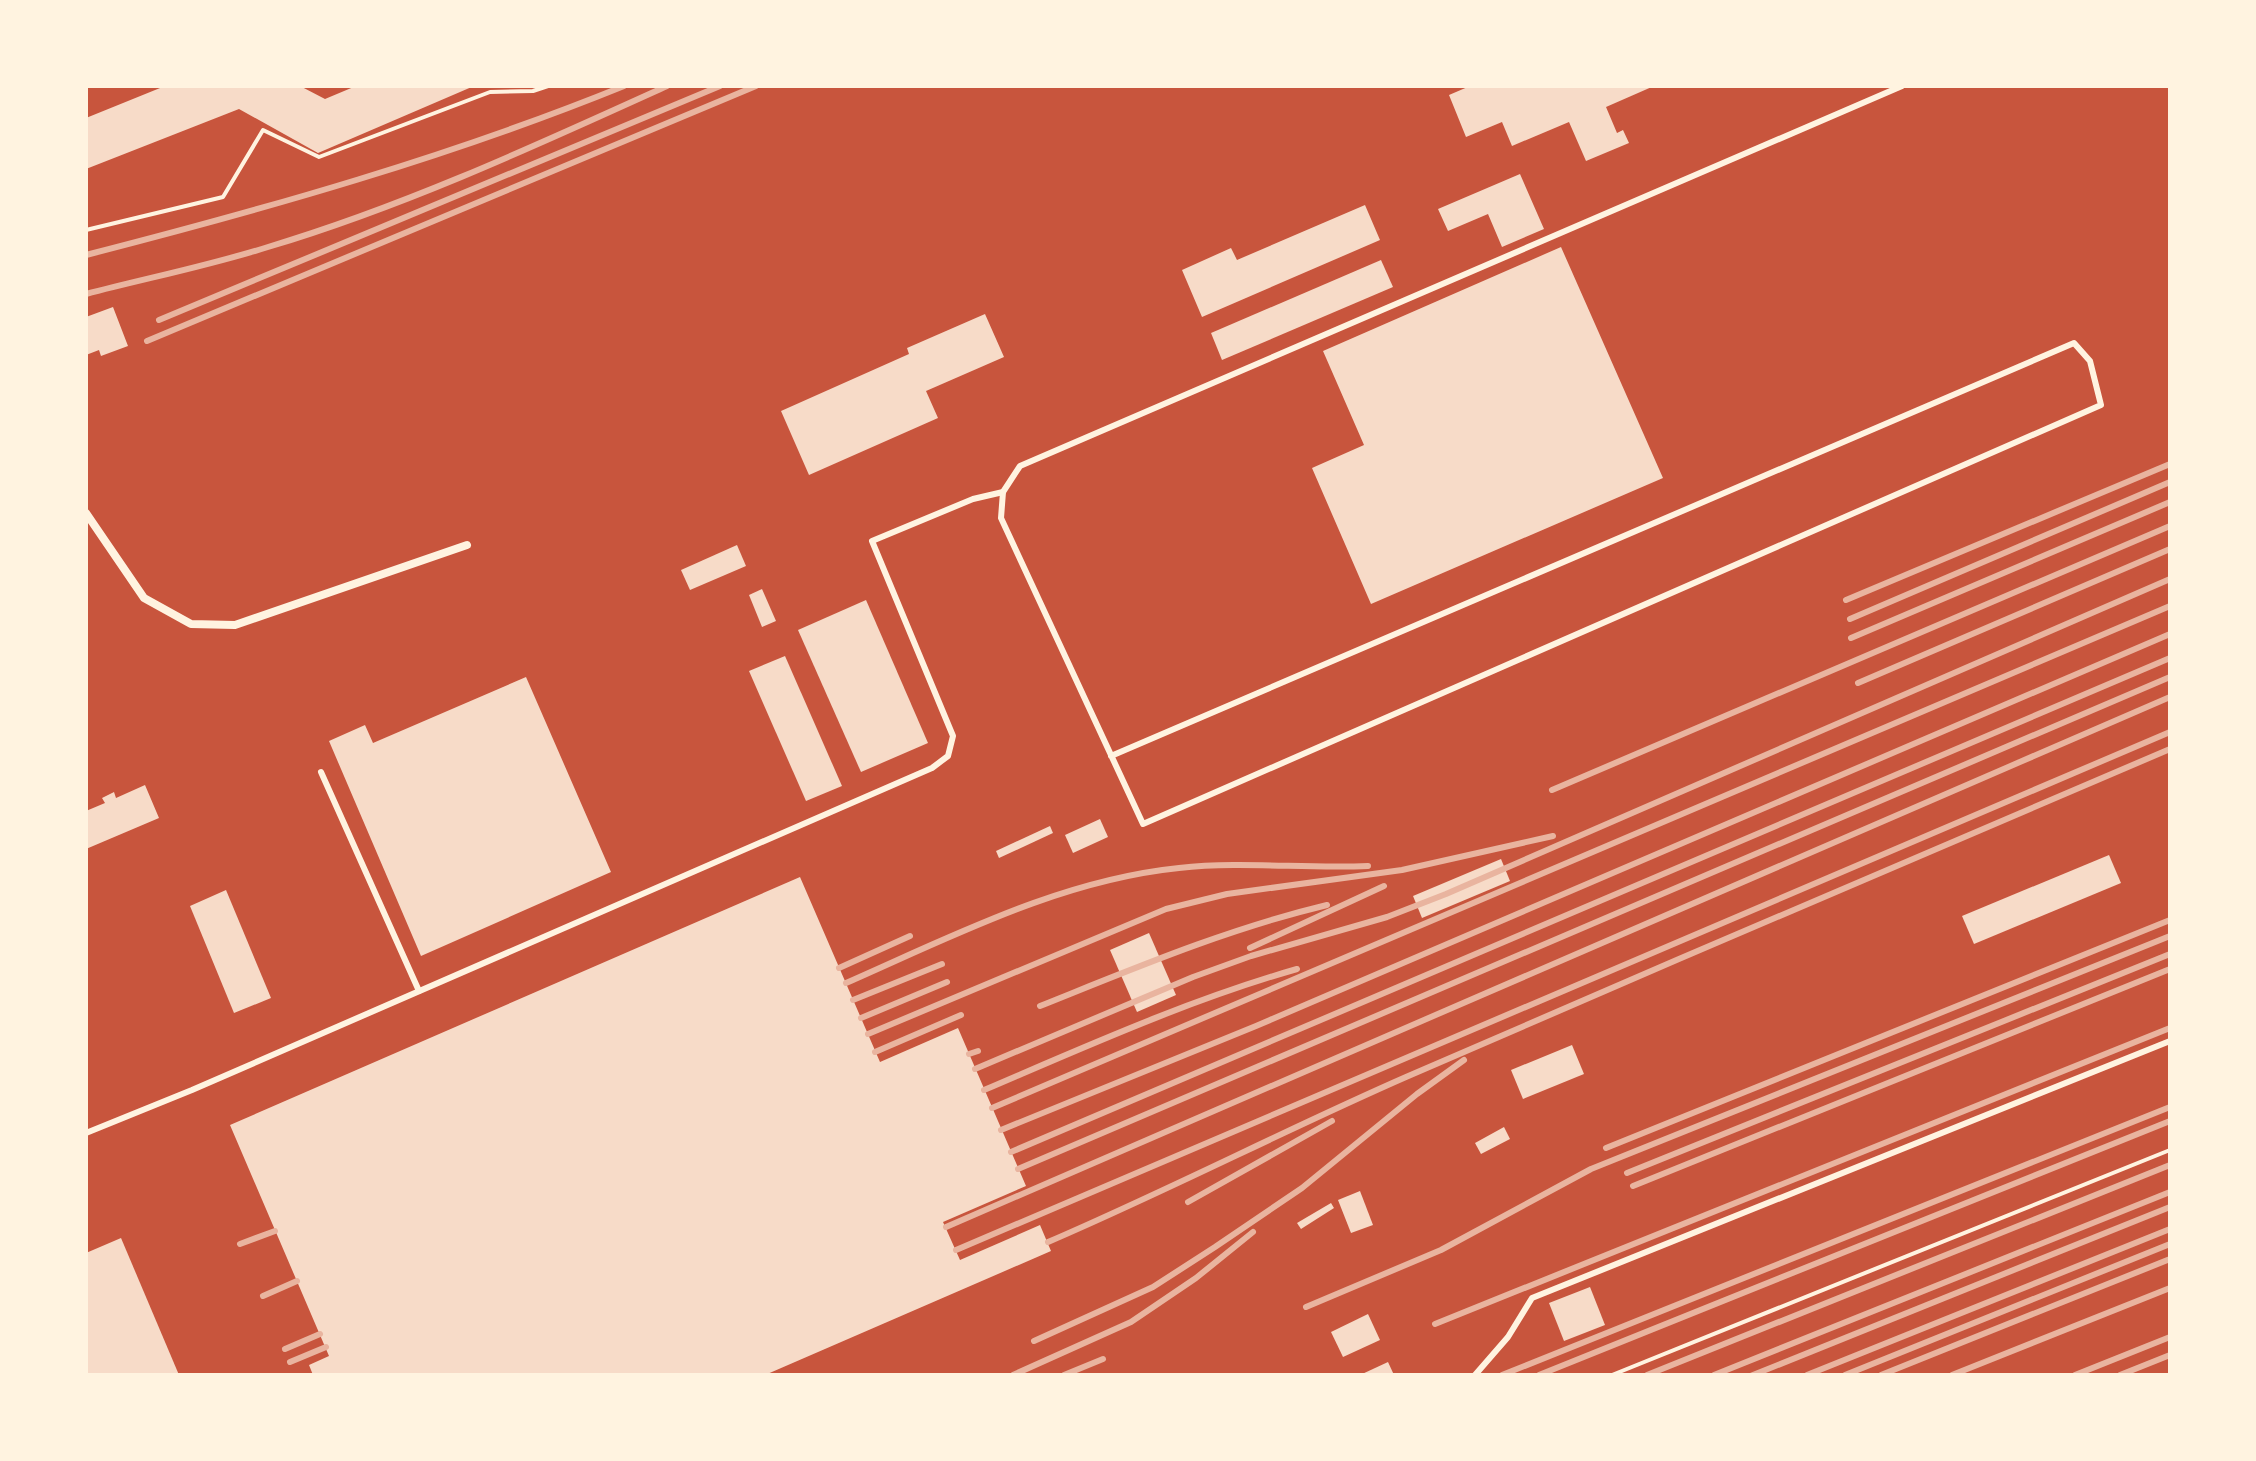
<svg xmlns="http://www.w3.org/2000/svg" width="2256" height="1461" font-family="'Sofia Sans Condensed',sans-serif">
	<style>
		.building { fill: #f7dbc8 }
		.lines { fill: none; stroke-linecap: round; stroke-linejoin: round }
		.path { stroke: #fff3e0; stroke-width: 4 }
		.service { stroke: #fff3e0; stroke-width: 6 }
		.minor { stroke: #fff3e0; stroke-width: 8 }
		.rail { stroke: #e9b49f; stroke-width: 6 }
	</style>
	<rect width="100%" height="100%" fill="#c8553d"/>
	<g class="building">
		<path d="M165,86H300L325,99L356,86H474L318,153L239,109L86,169V118Z"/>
		<path d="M1470,86H1654L1606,107L1617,133L1623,130L1629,143L1586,161L1569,122L1512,146L1502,122L1466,137L1449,95Z"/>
		<path d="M1520,174L1544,229L1502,247L1488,214L1448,231L1438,209Z"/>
		<path d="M1365,205L1380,240L1202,317L1182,270L1231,248L1237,260Z"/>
		<path d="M1561,247L1663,478L1371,604L1312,468L1364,445L1323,351Z"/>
		<path d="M1381,260L1393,287L1222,360L1211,333Z"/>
		<path d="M113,307L128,346L101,356L99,350L86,355V317Z"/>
		<path d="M985,314L1004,357L926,391L938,418L809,475L781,411L909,354L907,348Z"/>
		<path d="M737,545L746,566L690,590L681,570Z"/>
		<path d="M762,589L776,621L762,627L749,595Z"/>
		<path d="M866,600L928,743L861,772L798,630Z"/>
		<path d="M785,656L842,786L806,801L749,671Z"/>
		<path d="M526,677L611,872L421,956L329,741L365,725L373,743Z"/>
		<path d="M145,785L159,818L86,849V811L105,803L102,798L114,792L116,798Z"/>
		<path d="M1100,819L1108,837L1073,853L1065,835Z"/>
		<path d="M1050,826L1053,833L999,858L996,851Z"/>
		<path d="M2109,855L2121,883L1974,944L1962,916Z"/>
		<path d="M1501,859L1510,881L1422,918L1413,896Z"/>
		<path d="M800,877L880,1062L958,1028L1026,1186L943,1222L960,1260L1040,1225L1051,1251L765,1375H313L309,1365L329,1356L230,1125Z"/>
		<path d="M226,890L271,998L234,1013L190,906Z"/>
		<path d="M1149,933L1176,995L1137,1012L1110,950Z"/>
		<path d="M1572,1045L1584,1074L1523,1099L1511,1070Z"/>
		<path d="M1504,1127L1510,1139L1481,1154L1475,1143Z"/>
		<path d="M1360,1191L1373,1225L1351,1233L1338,1200Z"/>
		<path d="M1331,1203L1334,1208L1301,1229L1297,1223Z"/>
		<path d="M121,1238L179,1375H86V1253Z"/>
		<path d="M1590,1287L1605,1325L1564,1341L1549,1303Z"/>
		<path d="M1368,1314L1380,1340L1343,1357L1331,1332Z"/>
		<path d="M1388,1362L1394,1375H1360Z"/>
	</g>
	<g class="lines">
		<g class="path">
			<path d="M86,230L223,197L263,130L319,157L490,92L533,91L548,86"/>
			<path d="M1612,1375L2170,1150"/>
		</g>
		<g class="service">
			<path d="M1111,756L2074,343L2090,361L2101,405L1143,824L1001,518L1003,492L1020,466L1902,86"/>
			<path d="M321,772L419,991"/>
			<path d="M86,1133L192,1090L932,768L948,756L953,736L872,541L973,499L1003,492"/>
			<path d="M1475,1375L1508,1337L1532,1298L2170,1041"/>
		</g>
		<path class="minor" d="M86,513L144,598L191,624L235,625L467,545"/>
		<g class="rail">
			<path d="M86,255C269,208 449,157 624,86"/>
			<path d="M86,294C147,278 208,266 268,247C405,206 537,145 667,86"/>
			<path d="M159,320L720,86"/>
			<path d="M147,341L756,86"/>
			<path d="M1846,600L2170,464"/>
			<path d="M1850,619L2170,482"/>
			<path d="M1851,638L2170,502"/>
			<path d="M1858,683L2170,549"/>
			<path d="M1552,790L2170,526"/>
			<path d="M1250,948L1384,886"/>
			<path d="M839,968L910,936"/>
			<path d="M846,983C953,936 1061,880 1179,868C1242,861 1305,869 1368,866"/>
			<path d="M853,1000L942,964"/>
			<path d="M1040,1006C1135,968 1227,929 1327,905"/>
			<path d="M861,1018L947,982"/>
			<path d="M868,1034L1166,909L1227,894L1402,870L1553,836"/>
			<path d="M875,1052L961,1015"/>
			<path d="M969,1054L978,1051"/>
			<path d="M975,1069L1193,977L1251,956L1387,917L1446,894L2170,579"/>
			<path d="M984,1090C1087,1046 1189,1000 1297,969"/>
			<path d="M992,1108L2170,606"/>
			<path d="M1001,1130L1256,1026L2170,634"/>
			<path d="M1606,1148L2170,920"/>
			<path d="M1011,1152L2170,658"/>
			<path d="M1018,1169L2170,677"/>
			<path d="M1627,1173L2170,954"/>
			<path d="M1633,1186L2170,969"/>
			<path d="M1188,1202L1332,1121"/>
			<path d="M946,1227L2170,697"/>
			<path d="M1048,1242C1169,1190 1285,1130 1406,1077C1660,966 1915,859 2170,749"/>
			<path d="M240,1244L275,1231"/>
			<path d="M956,1250L2170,732"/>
			<path d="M263,1296L297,1281"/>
			<path d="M1306,1307L1441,1250L1591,1169L2170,936"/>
			<path d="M1435,1324L2170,1028"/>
			<path d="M1034,1341L1153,1287L1215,1247L1302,1188L1417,1094L1464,1060"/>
			<path d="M285,1349L320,1334"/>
			<path d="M290,1362L326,1347"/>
			<path d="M1013,1375L1131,1322L1196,1278L1253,1232"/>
			<path d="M1064,1375L1103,1359"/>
			<path d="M1502,1375L2170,1107"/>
			<path d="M1539,1375L2170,1121"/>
			<path d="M1647,1375L2170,1165"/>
			<path d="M1714,1375L2170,1192"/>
			<path d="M1753,1375L2170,1207"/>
			<path d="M1807,1375L2170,1229"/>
			<path d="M1845,1375L2170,1244"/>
			<path d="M1881,1375L2170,1259"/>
			<path d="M1952,1375L2170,1288"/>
			<path d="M2075,1375L2170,1337"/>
			<path d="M2120,1375L2170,1355"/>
		</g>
	</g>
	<rect width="2256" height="1461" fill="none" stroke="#fff3e0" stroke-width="176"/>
</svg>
